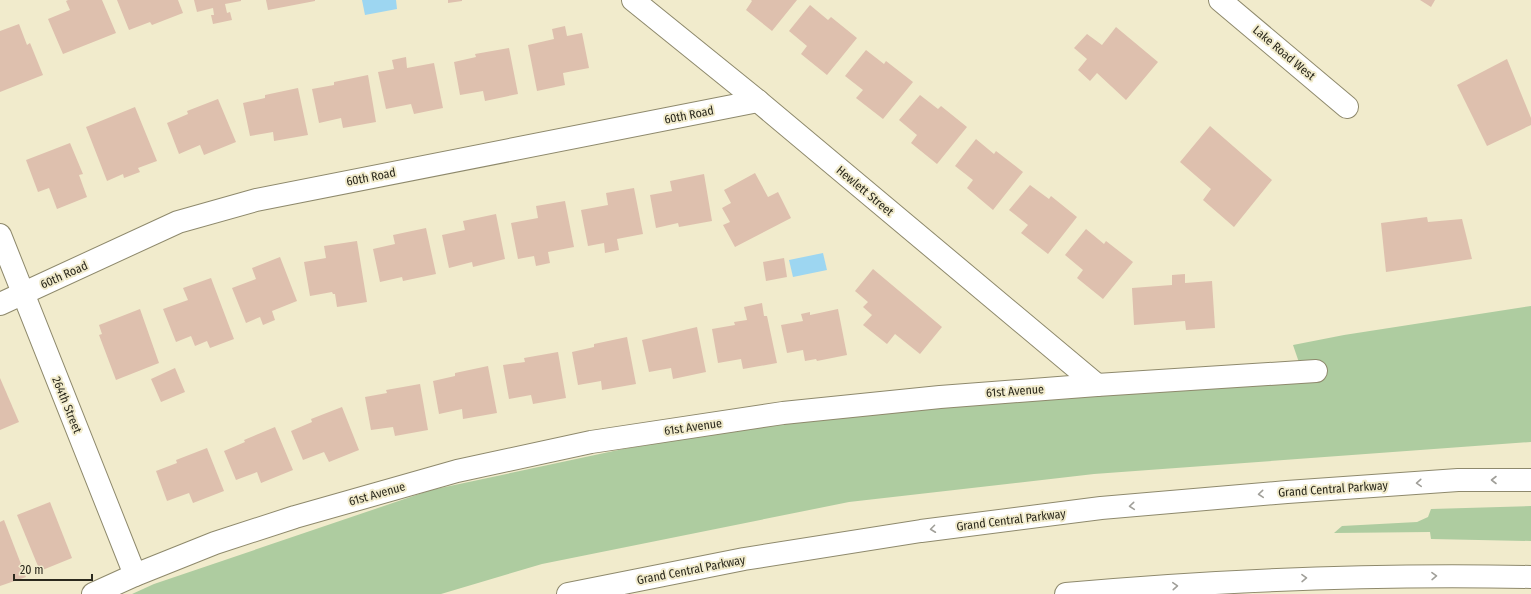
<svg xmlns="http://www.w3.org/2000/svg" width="1531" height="594" font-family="'Fira Sans Condensed',sans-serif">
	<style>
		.green { fill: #aecca0 }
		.water { fill: #9dd6f1 }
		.building { fill: #dec0ae }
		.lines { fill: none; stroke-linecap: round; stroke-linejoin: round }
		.minor-casing { stroke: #8e896c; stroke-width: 24 }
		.highway-casing { stroke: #8e896c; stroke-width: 24 }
		.minor { stroke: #fff; stroke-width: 22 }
		.highway { stroke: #fff; stroke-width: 22 }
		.oneway { stroke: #a09f99 }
		.labels { text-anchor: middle; stroke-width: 4; stroke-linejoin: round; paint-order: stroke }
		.street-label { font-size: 12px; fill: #2b291d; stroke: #f1ebcc }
	</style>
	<rect width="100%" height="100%" fill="#f1ebcc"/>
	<g class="green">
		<path d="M1531,306V442L1094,474L849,502L542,564L441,594H132L154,584L431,490L623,449L810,418L1304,377L1293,345L1344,335Z"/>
		<path d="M1531,506V541L1431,539L1430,532L1334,533L1342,526L1417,522L1428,517L1431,509Z"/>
	</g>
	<g class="water">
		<path d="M362,0H396L397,9L365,15Z"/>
		<path d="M823,253L827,270L793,277L789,260Z"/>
	</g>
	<g class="building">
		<path d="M68,0H102L116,33L63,54L48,19L70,10L66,1Z"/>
		<path d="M117,0H178L183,13L152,25L150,22L129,30Z"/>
		<path d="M194,0H241V1L225,4L227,13L230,12L232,20L213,24L211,15H214L213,8L197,12Z"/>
		<path d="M266,0H315V1L268,10Z"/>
		<path d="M448,0H462V1L448,3Z"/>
		<path d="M751,0H797L772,31L746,10L752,1Z"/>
		<path d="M1420,0H1435L1431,7Z"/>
		<path d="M810,5L828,20L831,17L857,38L827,75L801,54L807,46L789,31Z"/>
		<path d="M19,24L27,45L30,43L43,75L0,92V31Z"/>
		<path d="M565,26L567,36L582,33L589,68L563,73L565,85L537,91L528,45L554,39L552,29Z"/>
		<path d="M1116,27L1158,62L1126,100L1097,73L1090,81L1078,70L1087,59L1074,48L1087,34L1102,45Z"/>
		<path d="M509,48L518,94L485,101L483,91L460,95L454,62L476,57L475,54Z"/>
		<path d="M866,50L884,64L886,61L913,82L883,119L856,98L863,90L845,76Z"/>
		<path d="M406,57L407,68L434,63L443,108L414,114L411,104L386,109L378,72L394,69L392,60Z"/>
		<path d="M1507,59L1531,118V125L1487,146L1457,85Z"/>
		<path d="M368,75L376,122L343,128L341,118L319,123L312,89L334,85V82Z"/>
		<path d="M298,88L308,135L274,141L273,132L250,136L243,103L265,98V95Z"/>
		<path d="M920,95L938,109L941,106L967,127L937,164L911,143L917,135L899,120Z"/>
		<path d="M218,99L236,142L204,155L200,145L179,154L167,123L188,114L187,111Z"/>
		<path d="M135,107L157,161L138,168L140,172L124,178L123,174L107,181L86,127Z"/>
		<path d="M1210,126L1272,180L1234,227L1203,200L1211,189L1180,162Z"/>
		<path d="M976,139L994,154L996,151L1023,172L993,210L967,188L973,180L955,166Z"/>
		<path d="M70,143L83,174L79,175L87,197L57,209L49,188L38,192L26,160Z"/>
		<path d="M755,173L768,197L778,192L791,218L735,247L723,225L730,222L722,208L731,203L724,190Z"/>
		<path d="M704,174L712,221L679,227L678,223L656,228L650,195L672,191L670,181Z"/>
		<path d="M1030,185L1049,199L1051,196L1077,217L1048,254L1021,233L1028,225L1009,210Z"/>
		<path d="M634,188L643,234L617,239L619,250L605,253L604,243L588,246L581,210L608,205L606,193Z"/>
		<path d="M565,201L574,247L548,252L550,263L536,266L534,256L518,259L511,223L538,218L536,206Z"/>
		<path d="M496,214L505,259L473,267L472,262L449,268L442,235L465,230L463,221Z"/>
		<path d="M1427,217L1428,222L1462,219L1472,259L1386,272L1381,223Z"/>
		<path d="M426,228L436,274L403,281L402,277L380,282L373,249L395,244L393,235Z"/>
		<path d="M1086,229L1104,244L1106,241L1133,262L1103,299L1077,278L1083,270L1065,255Z"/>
		<path d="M357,241L367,302L337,307L335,294H333L332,292L310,296L304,262L326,258L324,246Z"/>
		<path d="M280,257L297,301L272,311L275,320L263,325L260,317L246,323L232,288L256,279L252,268Z"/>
		<path d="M784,258L787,277L766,281L763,262Z"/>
		<path d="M873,269L942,327L920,354L895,334L887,344L863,325L872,315L863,307L868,302L855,291Z"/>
		<path d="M1185,274V283L1212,281L1215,328L1186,330L1185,321L1134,325L1132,288L1172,285V275Z"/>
		<path d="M211,278L234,339L210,348L207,341L195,346L191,336L176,342L163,309L188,300L183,288Z"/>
		<path d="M762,303L764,316H767L777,363L743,369L741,359L718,363L712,329L735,325L734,322L747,320L744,307Z"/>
		<path d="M140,309L159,363L116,380L99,335L102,334L99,325Z"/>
		<path d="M838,309L847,355L817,361L816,359L805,361L803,350L787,353L781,325L803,321L801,314L810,312V315Z"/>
		<path d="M697,327L706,372L673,379L671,368L649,372L642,340Z"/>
		<path d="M627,337L636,384L602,390L601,381L578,385L572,352L594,347V344Z"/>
		<path d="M558,352L566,398L533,404L531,395L509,399L503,365L525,362L524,358Z"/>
		<path d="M488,366L497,413L463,419L462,409L439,414L433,381L455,376V373Z"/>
		<path d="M175,368L185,392L161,402L151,379Z"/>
		<path d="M0,378L19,422L0,430Z"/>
		<path d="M420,384L428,430L395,436L393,427L371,430L365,397L387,393L386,390Z"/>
		<path d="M342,407L359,450L329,462L324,452L303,460L291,431L312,422L311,419Z"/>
		<path d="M275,427L293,470L261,483L257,472L236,480L224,451L245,442L244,440Z"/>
		<path d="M207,448L224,491L193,503L189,493L167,501L156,471L177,463L176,460Z"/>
		<path d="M50,502L72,558L40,571L17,515Z"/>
		<path d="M4,520L26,577L0,586V522Z"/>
	</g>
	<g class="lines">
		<g class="minor-casing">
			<g id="minor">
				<path d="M633,0L758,101L1097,385"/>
				<path d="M1220,0L1347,107"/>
				<path d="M0,235L135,575"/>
				<path d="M0,304L178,222L256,200L758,101"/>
				<path d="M93,594L135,575L215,543L295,517L457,471L591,442L783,413L940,397L1097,385L1316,371"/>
			</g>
		</g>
		<g class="highway-casing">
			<g id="highway">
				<path d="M568,594L744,559L921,531L1101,508L1287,492L1458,480H1531"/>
				<path d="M1066,594C1220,580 1376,574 1531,577"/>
			</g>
		</g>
		<use href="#minor" class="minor"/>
		<use href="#highway" class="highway"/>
	</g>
	<defs><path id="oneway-chevron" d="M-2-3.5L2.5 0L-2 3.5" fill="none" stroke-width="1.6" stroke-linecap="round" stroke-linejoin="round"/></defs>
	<g class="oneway">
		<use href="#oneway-chevron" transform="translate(1494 480) rotate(180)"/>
		<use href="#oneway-chevron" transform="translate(1419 483) rotate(176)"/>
		<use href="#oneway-chevron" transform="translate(1261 494) rotate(175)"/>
		<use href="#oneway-chevron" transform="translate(1132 506) rotate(175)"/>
		<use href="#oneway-chevron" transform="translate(933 529) rotate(173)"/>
		<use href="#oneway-chevron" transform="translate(1434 576) rotate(-1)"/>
		<use href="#oneway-chevron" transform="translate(1304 578) rotate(-1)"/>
		<use href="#oneway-chevron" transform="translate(1175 586) rotate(-4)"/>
	</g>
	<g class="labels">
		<g class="street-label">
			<text transform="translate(1284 53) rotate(40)" y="4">Lake Road West</text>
			<text transform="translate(689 115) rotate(-11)" y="4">60th Road</text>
			<text transform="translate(371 177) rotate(-11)" y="4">60th Road</text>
			<text transform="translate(865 191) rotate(40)" y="4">Hewlett Street</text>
			<text transform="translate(64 275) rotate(-24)" y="4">60th Road</text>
			<text transform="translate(1015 391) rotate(-4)" y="4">61st Avenue</text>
			<text transform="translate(67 405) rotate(68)" y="4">264th Street</text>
			<text transform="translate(693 427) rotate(-8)" y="4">61st Avenue</text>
			<text transform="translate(1333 489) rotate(-4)" y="4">Grand Central Parkway</text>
			<text transform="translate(377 494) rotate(-16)" y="4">61st Avenue</text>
			<text transform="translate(1011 520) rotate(-7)" y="4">Grand Central Parkway</text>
			<text transform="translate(691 570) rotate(-11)" y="4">Grand Central Parkway</text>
		</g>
	</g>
	<path d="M14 574v6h78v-6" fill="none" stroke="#2b291d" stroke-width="2"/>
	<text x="20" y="574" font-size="12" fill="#2b291d" stroke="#f1ebcc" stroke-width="3" paint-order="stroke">20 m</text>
</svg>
